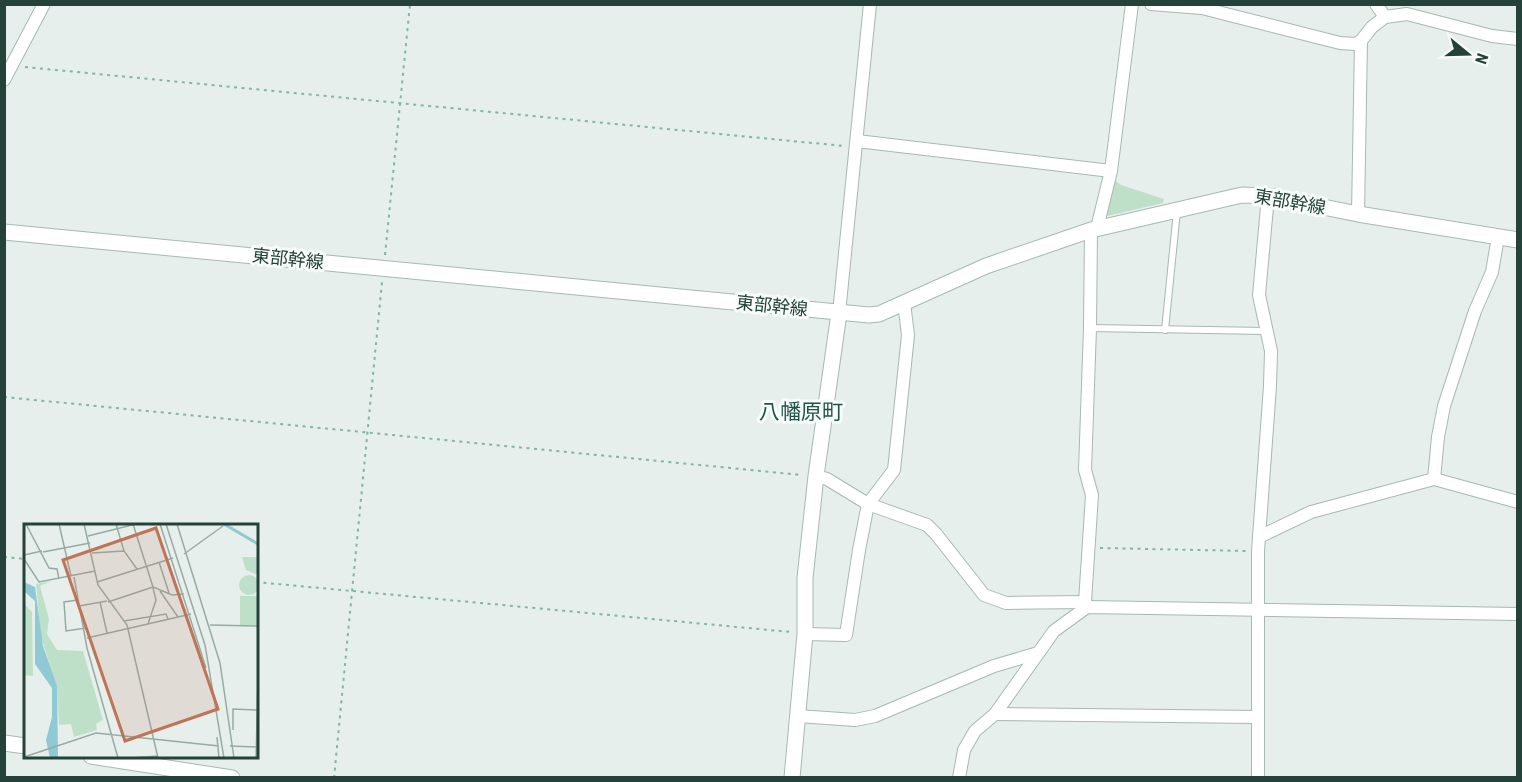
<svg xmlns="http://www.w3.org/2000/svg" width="1522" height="782" font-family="'Roboto Condensed','Noto Sans JP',sans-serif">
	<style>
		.green { fill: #bfe0c8 }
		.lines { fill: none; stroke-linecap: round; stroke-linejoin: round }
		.service-casing { stroke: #a8b8b2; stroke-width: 8 }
		.minor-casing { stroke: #a8b8b2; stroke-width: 14 }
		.tertiary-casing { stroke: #a8b8b2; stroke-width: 17 }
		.path { stroke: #86b3a5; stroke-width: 2; stroke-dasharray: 3 4.5; stroke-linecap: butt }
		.service { stroke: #fff; stroke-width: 6 }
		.minor { stroke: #fff; stroke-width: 12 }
		.tertiary { stroke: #fff; stroke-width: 15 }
		.labels { text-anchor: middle; stroke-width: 6; stroke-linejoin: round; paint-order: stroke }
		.street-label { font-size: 18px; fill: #24423a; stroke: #f7fbf9 }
		.quarter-label { font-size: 21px; fill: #1f5548; stroke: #f7fbf9 }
		.inset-river { fill: none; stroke: #8ec9d4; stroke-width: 3 }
		.inset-road { fill: none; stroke: #98aaa4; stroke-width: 1.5 }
		.view { fill: #c07456; fill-opacity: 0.15; stroke: #c07456; stroke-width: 3 }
		.inset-edge { fill: none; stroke: #24423a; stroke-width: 3 }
	</style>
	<rect width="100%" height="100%" fill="#e6efeb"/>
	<path class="green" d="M1113,179L1121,185L1164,199L1163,203L1103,217Z"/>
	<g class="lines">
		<g class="service-casing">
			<g id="service">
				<path d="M1090,328L1266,331"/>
				<path d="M1165,330L1177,211"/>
			</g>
		</g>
		<g class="minor-casing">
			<g id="minor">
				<path d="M1151,4L1202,8L1340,43L1356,44L1361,41"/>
				<path d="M1385,17L1407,14L1492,36L1518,39"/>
				<path d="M4,80L44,4"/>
				<path d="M857,141L1111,171"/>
				<path d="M1358,214L1361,41L1372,27L1385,17L1376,4"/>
				<path d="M1097,228L1111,171L1132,4"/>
				<path d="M839,313L870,4"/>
				<path d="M816,476L827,479L868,504L927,525L936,534L984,595L1006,603L1085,602"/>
				<path d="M1434,479L1438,437L1444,406L1475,311L1492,272L1498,237"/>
				<path d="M1259,537L1311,512L1434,479L1518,502"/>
				<path d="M1087,607L1085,602L1092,495L1085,470L1090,328L1091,230"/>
				<path d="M805,634L846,635L859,550L868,504L894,470L908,335L904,303"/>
				<path d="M995,714L1258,717"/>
				<path d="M798,716L855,720L875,716L994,666L1038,653"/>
				<path d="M959,778L964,750L975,731L995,714L1054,631L1087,607L1518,614"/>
				<path d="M1258,778V551L1270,386L1271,351L1259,295L1268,196"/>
			</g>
		</g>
		<g class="tertiary-casing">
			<g id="tertiary">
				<path d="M4,232L869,315L879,314L986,266L1091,230L1242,195L1268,196L1358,214L1518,240"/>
				<path d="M4,743L26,746"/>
				<path d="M91,756L232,778"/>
				<path d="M792,778L805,634V578L816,476L839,313"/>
			</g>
		</g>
		<g class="path">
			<path d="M25,67L844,146"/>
			<path d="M385,255L410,4"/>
			<path d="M4,397L802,475"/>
			<path d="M1100,548L1247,551"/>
			<path d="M4,557L26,559"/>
			<path d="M256,582L791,632"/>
			<path d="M334,778L382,282"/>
		</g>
		<use href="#service" class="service"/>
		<use href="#minor" class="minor"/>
		<use href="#tertiary" class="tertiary"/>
	</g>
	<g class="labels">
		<g class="street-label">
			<text transform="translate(1290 202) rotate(10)" y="6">東部幹線</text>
			<text transform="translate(288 259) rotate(6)" y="6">東部幹線</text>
			<text transform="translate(772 306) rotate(6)" y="6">東部幹線</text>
		</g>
		<g class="quarter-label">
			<text x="801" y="419">八幡原町</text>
		</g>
	</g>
	<g transform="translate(24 524)">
		<rect width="234" height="234" fill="#e6efeb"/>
		<path d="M218,33H234V51L222,46ZM215 61a10 10 0 1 1 20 0a10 10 0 1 1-20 0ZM27,57L16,62L25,95L23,110L33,126L59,127L79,196L72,200L73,206L50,213L47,200L35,201L33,165L17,112L12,60ZM216,72H234V101H216ZM0,80L8,88L9,152L0,151Z" fill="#bfe0c8"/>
		<path d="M0,58L11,63L19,122L33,162L34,234H26L22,216L28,193V164L11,140V77L0,67Z" fill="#8ec9d4"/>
		<path class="inset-river" d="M200,0L234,20"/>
		<path class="inset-road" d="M2,0L25,44L33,45L35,55M35,0L47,52M60,0L74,61L103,101L134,234M92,0L100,27L113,45M109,0L129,63L148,71L160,70M136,0L182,144M142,0L181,121L200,234M153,0L196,139L210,234M64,12L112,0M19,28L66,19M68,29L100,27M160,30L199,2M0,31L18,27M0,35L15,58L71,47M135,38L145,69M50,53L63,124L94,234M73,58L149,34M136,67L154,93M54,76L40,78L42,107L62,104M76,78L83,109M84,78L129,63M55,82L83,77M100,97L142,90L144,95M124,100L132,76L129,64M186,101L234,102M63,114L167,90M209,206V185L233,186M193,213L195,234M206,222L234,223M0,233L72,209L195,222M108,234L134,232M232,234L234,153"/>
		<path class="view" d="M132,4L194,185L101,217L39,36Z"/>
		<rect width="234" height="234" class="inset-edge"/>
	</g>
	<rect width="1522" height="782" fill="none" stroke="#24423a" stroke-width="12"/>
	<g transform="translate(1468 54) rotate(109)" stroke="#f7fbf9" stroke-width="4.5" paint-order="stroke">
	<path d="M0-4.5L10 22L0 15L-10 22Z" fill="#24423a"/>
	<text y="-9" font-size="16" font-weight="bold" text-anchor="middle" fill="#24423a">N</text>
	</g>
</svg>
